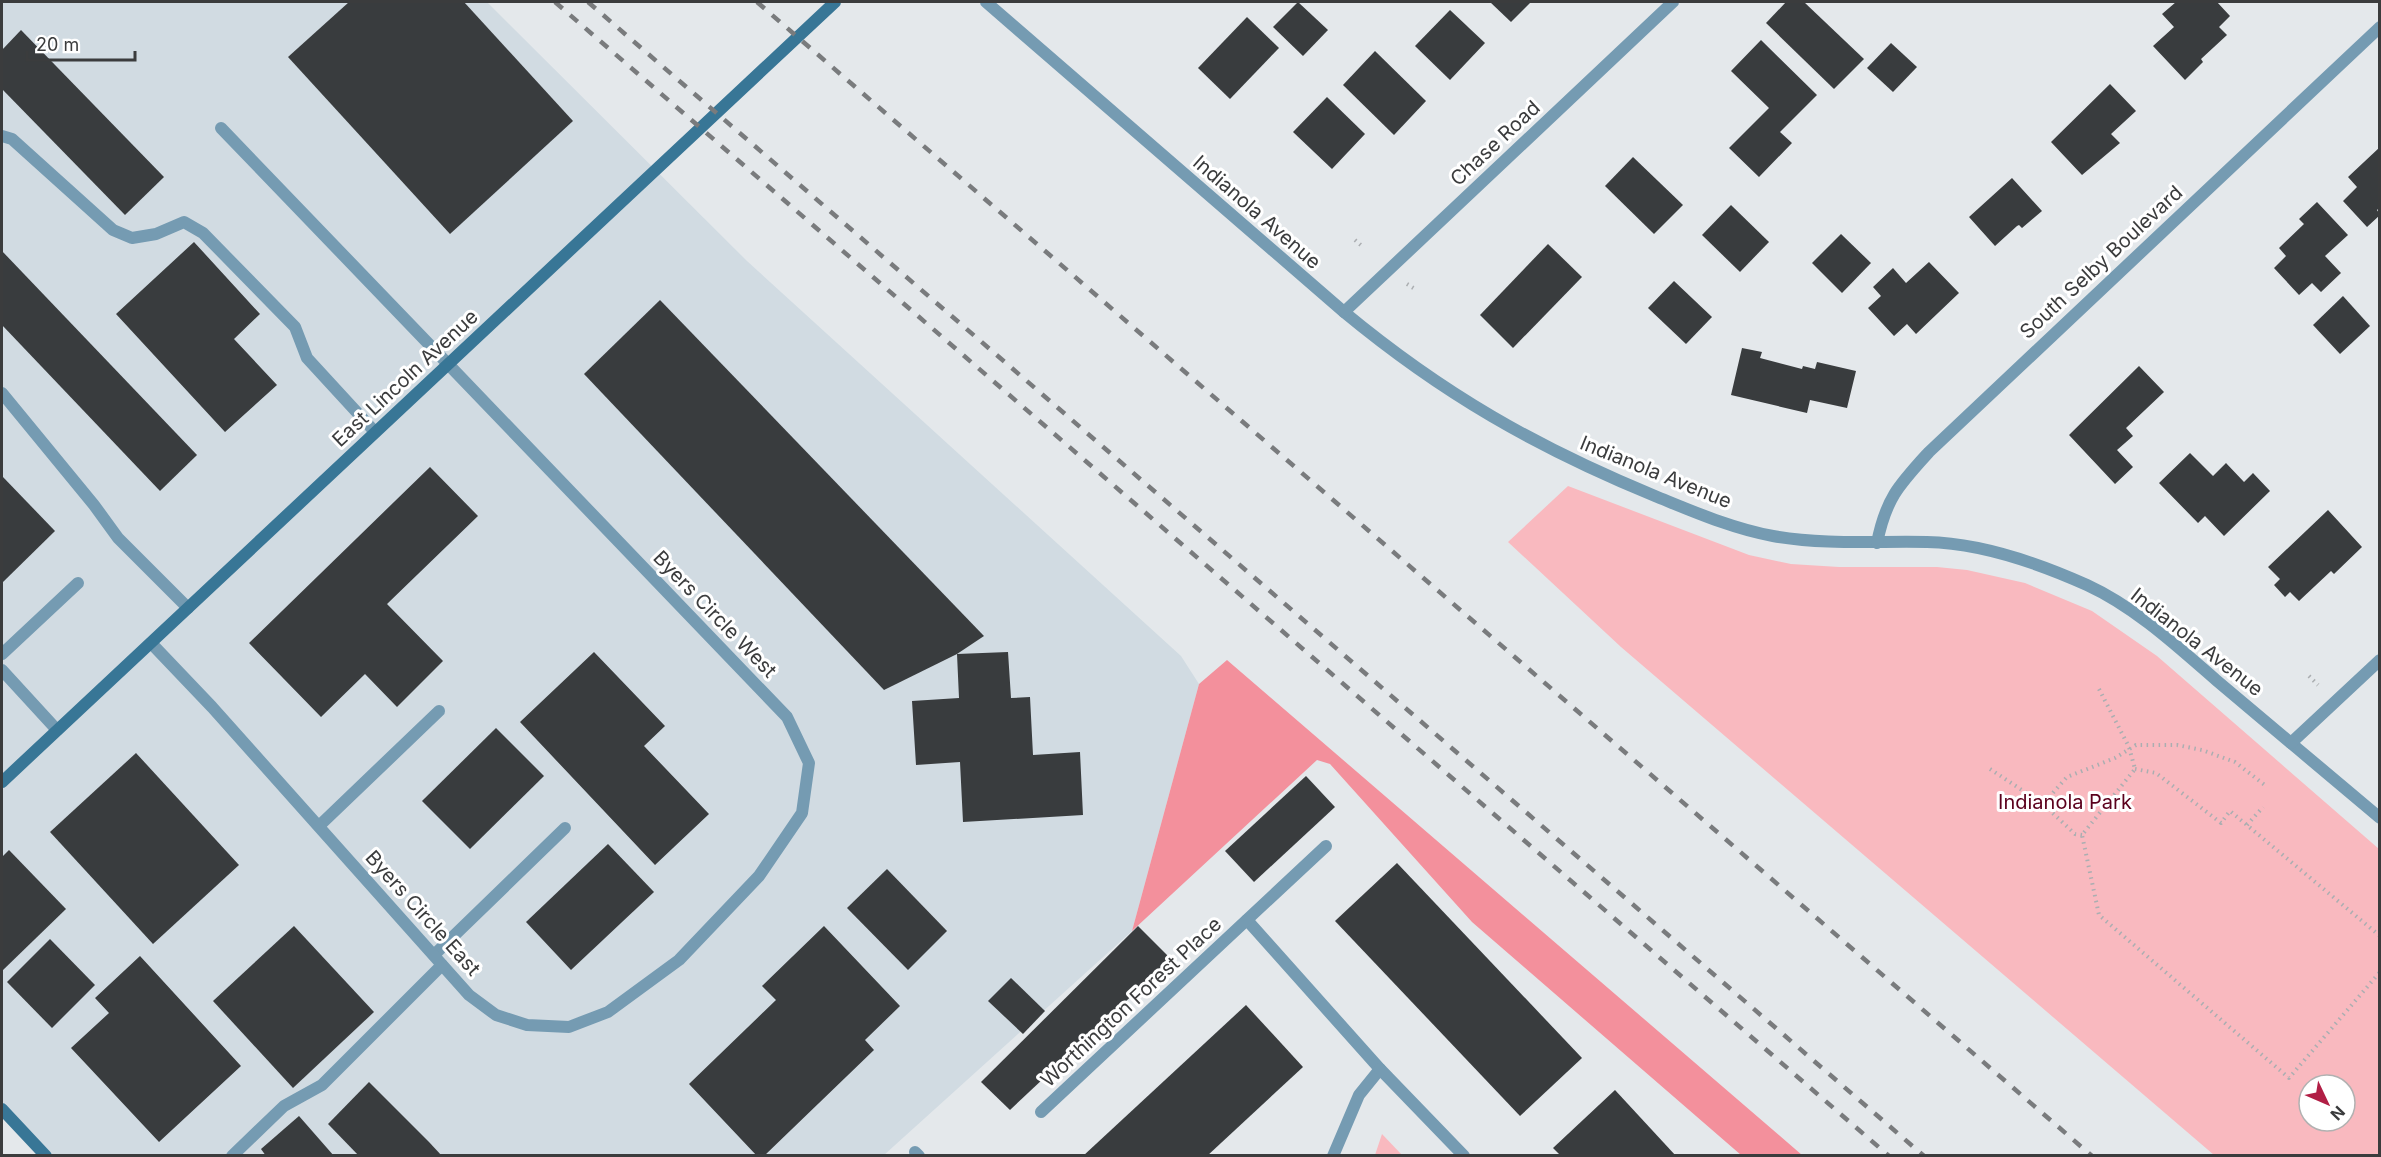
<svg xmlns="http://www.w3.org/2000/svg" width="2381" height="1157" font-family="Inter,sans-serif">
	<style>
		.built { fill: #d1dbe2 }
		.green { fill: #f9b9bf; fill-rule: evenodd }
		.forest { fill: #f3909c }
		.building { fill: #393c3e }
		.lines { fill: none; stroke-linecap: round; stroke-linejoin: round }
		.path { stroke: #abaeb1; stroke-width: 4; stroke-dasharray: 1.5 4.5; stroke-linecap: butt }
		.service { stroke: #759bb2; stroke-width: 12 }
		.minor { stroke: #759bb2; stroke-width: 12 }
		.secondary { stroke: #387696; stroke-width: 12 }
		.rail { stroke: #797b7d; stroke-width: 4.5; stroke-dasharray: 10 10; stroke-linecap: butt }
		.labels { text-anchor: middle; stroke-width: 6; stroke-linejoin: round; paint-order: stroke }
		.street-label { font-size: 20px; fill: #3b3c3d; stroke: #fff }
		.park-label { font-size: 20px; fill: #5b001c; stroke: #fff }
	</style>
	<rect width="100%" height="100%" fill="#e4e8eb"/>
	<path class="built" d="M2,2H487L747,261L1181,656L1199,684L1132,931L884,1155H45L2,1110Z"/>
	<g class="green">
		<path d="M1568,486L1749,555L1791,564L1839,567H1937L1967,570L2025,583L2092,611L2157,656L2379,849V1155H2214L1621,647L1508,542ZM2309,1085H2345V1121H2309Z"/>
		<path d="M1382,1134L1402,1155H1375Z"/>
	</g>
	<path class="forest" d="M1227,660L1802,1155H1741L1472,922L1330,764L1317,760L1132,931L1199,684Z"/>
	<g class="building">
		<path d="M349,2H464L573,121L450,234L288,57Z"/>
		<path d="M1298,2L1328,30L1303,56L1273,27Z"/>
		<path d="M1490,2H1531L1511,22Z"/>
		<path d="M1786,2H1804L1864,59L1834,89L1766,23Z"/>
		<path d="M2176,2H2217L2230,16L2219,27L2227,35L2201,59L2203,62L2185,80L2153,46L2174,27L2162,14Z"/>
		<path d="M1450,10L1485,43L1450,80L1415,46Z"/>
		<path d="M1247,17L1279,48L1230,99L1198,68Z"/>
		<path d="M21,30L164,177L125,215L2,89V50Z"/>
		<path d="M1761,40L1817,95L1780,132L1792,143L1759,177L1729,148L1769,108L1731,71Z"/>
		<path d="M1891,43L1917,67L1893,92L1867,68Z"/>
		<path d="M1375,51L1426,101L1394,135L1343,85Z"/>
		<path d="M2110,84L2136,111L2111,134L2120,143L2082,175L2051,142Z"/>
		<path d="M1327,97L1365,134L1332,169L1293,132Z"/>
		<path d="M2380,147V207L2377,210L2380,215L2367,227L2343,201L2357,187L2348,177Z"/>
		<path d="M1633,157L1683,205L1654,234L1605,186Z"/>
		<path d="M2012,178L2042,211L2022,228L2019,225L2017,226L1995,246L1969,217Z"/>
		<path d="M2317,202L2348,235L2325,256L2341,273L2321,292L2312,283L2299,295L2274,268L2286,256L2279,248L2304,224L2299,219Z"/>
		<path d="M1731,205L1769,242L1740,272L1702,235Z"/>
		<path d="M1841,234L1871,263L1842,293L1812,263Z"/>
		<path d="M194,242L260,314L234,339L277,385L225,432L116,314Z"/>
		<path d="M1548,244L1582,277L1513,348L1480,315Z"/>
		<path d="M2,251L197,455L160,491L2,325Z"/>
		<path d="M1929,262L1959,293L1916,334L1907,324L1894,336L1868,308L1881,296L1873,287L1893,268L1906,283Z"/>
		<path d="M1674,281L1712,317L1686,344L1648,308Z"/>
		<path d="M2343,296L2370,326L2340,354L2313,325Z"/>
		<path d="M660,300L984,636L957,654L884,690L584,374Z"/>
		<path d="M1742,348L1762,352L1760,358L1802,369L1803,366L1815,369L1817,362L1856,371L1847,408L1810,400L1807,413L1731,395Z"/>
		<path d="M2139,366L2164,392L2126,428L2133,436L2117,450L2133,467L2115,484L2069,435Z"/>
		<path d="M2190,453L2213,476L2226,463L2244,482L2253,473L2270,491L2224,536L2205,516L2198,523L2159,483Z"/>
		<path d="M430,467L478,516L387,604L443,661L397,707L365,674L321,717L249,643Z"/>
		<path d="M2,476L55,531L2,583Z"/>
		<path d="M2328,510L2362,547L2334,574L2331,571L2299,601L2290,592L2285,597L2274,585L2280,579L2268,567Z"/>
		<path d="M594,652L665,726L644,746L709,814L655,865L520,722Z"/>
		<path d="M1008,652L1011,698L1030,697L1033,755L1080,752L1083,815L963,822L960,762L916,765L912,701L959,698L957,654Z"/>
		<path d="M496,728L544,776L470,849L422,801Z"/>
		<path d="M136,753L239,865L153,944L50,832Z"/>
		<path d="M1306,776L1335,807L1254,882L1225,851Z"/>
		<path d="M608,844L654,892L571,970L526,922Z"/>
		<path d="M9,850L66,909L2,971V857Z"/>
		<path d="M1397,863L1582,1058L1520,1116L1335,921Z"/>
		<path d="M887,869L947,931L908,970L847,908Z"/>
		<path d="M294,926L374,1012L293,1088L213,1001Z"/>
		<path d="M824,926L900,1006L865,1040L874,1050L764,1156H757L689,1084L776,1000L762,986Z"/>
		<path d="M1138,926L1171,959L1010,1110L981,1082Z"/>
		<path d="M50,939L95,985L52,1028L7,982Z"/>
		<path d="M140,956L241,1066L159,1142L71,1048L109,1013L95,998Z"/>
		<path d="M1011,978L1045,1011L1023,1034L988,1001Z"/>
		<path d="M1246,1005L1303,1067L1207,1156H1083Z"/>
		<path d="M369,1082L429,1142L442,1156H359L328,1124Z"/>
		<path d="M1615,1090L1676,1156H1561L1553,1148Z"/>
		<path d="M299,1116L334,1156H266L261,1149Z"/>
	</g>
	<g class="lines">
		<g class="path">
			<path d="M1355,240L1362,246"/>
			<path d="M1407,284L1415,289"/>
			<path d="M2309,676L2318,685"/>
			<path d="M2099,689L2129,747L2135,769L2082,835L2099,915L2289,1078L2380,972"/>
			<path d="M1990,769L2043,804"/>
			<path d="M2135,769L2156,773L2221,823L2230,811L2380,936"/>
			<path d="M2247,825L2263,807"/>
			<path d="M2082,835L2075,834L2043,804L2067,777L2115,758L2136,745H2177L2202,750L2235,762L2266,786"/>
		</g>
		<g class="service">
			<path d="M221,128L448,364"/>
			<path d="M2,136L12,139L113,230L132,238L156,234L184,222L203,233L295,327L307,358L375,432"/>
			<path d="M2,393L94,505L118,538L188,608"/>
			<path d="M2,654L78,583"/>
			<path d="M2,670L57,730"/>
			<path d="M319,826L439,711"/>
			<path d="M434,955L565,828"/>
			<path d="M232,1156L284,1106L322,1085L442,965"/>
		</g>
		<g class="minor">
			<path d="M986,2L1344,312C1443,394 1536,447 1655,496C1692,511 1733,529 1773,536C1824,545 1875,541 1927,542C1981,543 2038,563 2087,585C2135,607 2177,646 2216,680C2271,726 2325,772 2380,818"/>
			<path d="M1344,312L1673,2"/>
			<path d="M1877,543C1886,498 1899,485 1929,452L2380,27"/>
			<path d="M151,643L212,707L469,995L496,1015L527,1025L569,1027L608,1012L679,960L759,876L802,813L809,763L787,717L448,364"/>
			<path d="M2291,743L2380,660"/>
			<path d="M1247,920L1380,1069L1359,1095L1333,1156"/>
			<path d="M1380,1069L1464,1156"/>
			<path d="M1041,1112L1326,846"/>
			<path d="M915,1152L919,1156"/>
		</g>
		<g class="secondary">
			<path d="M2,782L835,2"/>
			<path d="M2,1109L46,1156"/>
		</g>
		<g class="rail">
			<path d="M555,2L1889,1156"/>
			<path d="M588,2L1924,1156"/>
			<path d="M757,2L2092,1156"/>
		</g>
	</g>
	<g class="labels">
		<g class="street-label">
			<text transform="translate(1495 143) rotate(-43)" y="7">Chase Road</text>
			<text transform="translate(1257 212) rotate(41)" y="7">Indianola Avenue</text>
			<text transform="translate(2101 262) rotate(-43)" y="7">South Selby Boulevard</text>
			<text transform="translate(405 378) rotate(-43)" y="7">East Lincoln Avenue</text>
			<text transform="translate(1656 472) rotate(22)" y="7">Indianola Avenue</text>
			<text transform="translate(715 614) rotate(46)" y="7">Byers Circle West</text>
			<text transform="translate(2197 642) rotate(38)" y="7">Indianola Avenue</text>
			<text transform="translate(423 913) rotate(48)" y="7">Byers Circle East</text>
			<text transform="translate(1131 1002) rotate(-43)" y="7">Worthington Forest Place</text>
		</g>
		<g class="park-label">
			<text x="2065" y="809">Indianola Park</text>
		</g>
	</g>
	<rect width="2381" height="1157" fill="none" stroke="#3b3c3d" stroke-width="6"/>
	<g transform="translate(2327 1103) rotate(134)"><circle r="28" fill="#ffffff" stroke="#b1b1b1" stroke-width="1.5"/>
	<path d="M0-4.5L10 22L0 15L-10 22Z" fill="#b11e45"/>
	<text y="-9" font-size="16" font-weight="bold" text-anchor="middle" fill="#3b3c3d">N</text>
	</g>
	<path d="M27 51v9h108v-9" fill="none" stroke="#3b3c3d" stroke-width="3"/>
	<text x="36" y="51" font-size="18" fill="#3b3c3d" stroke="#ffffff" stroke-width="4.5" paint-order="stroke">20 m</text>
</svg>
